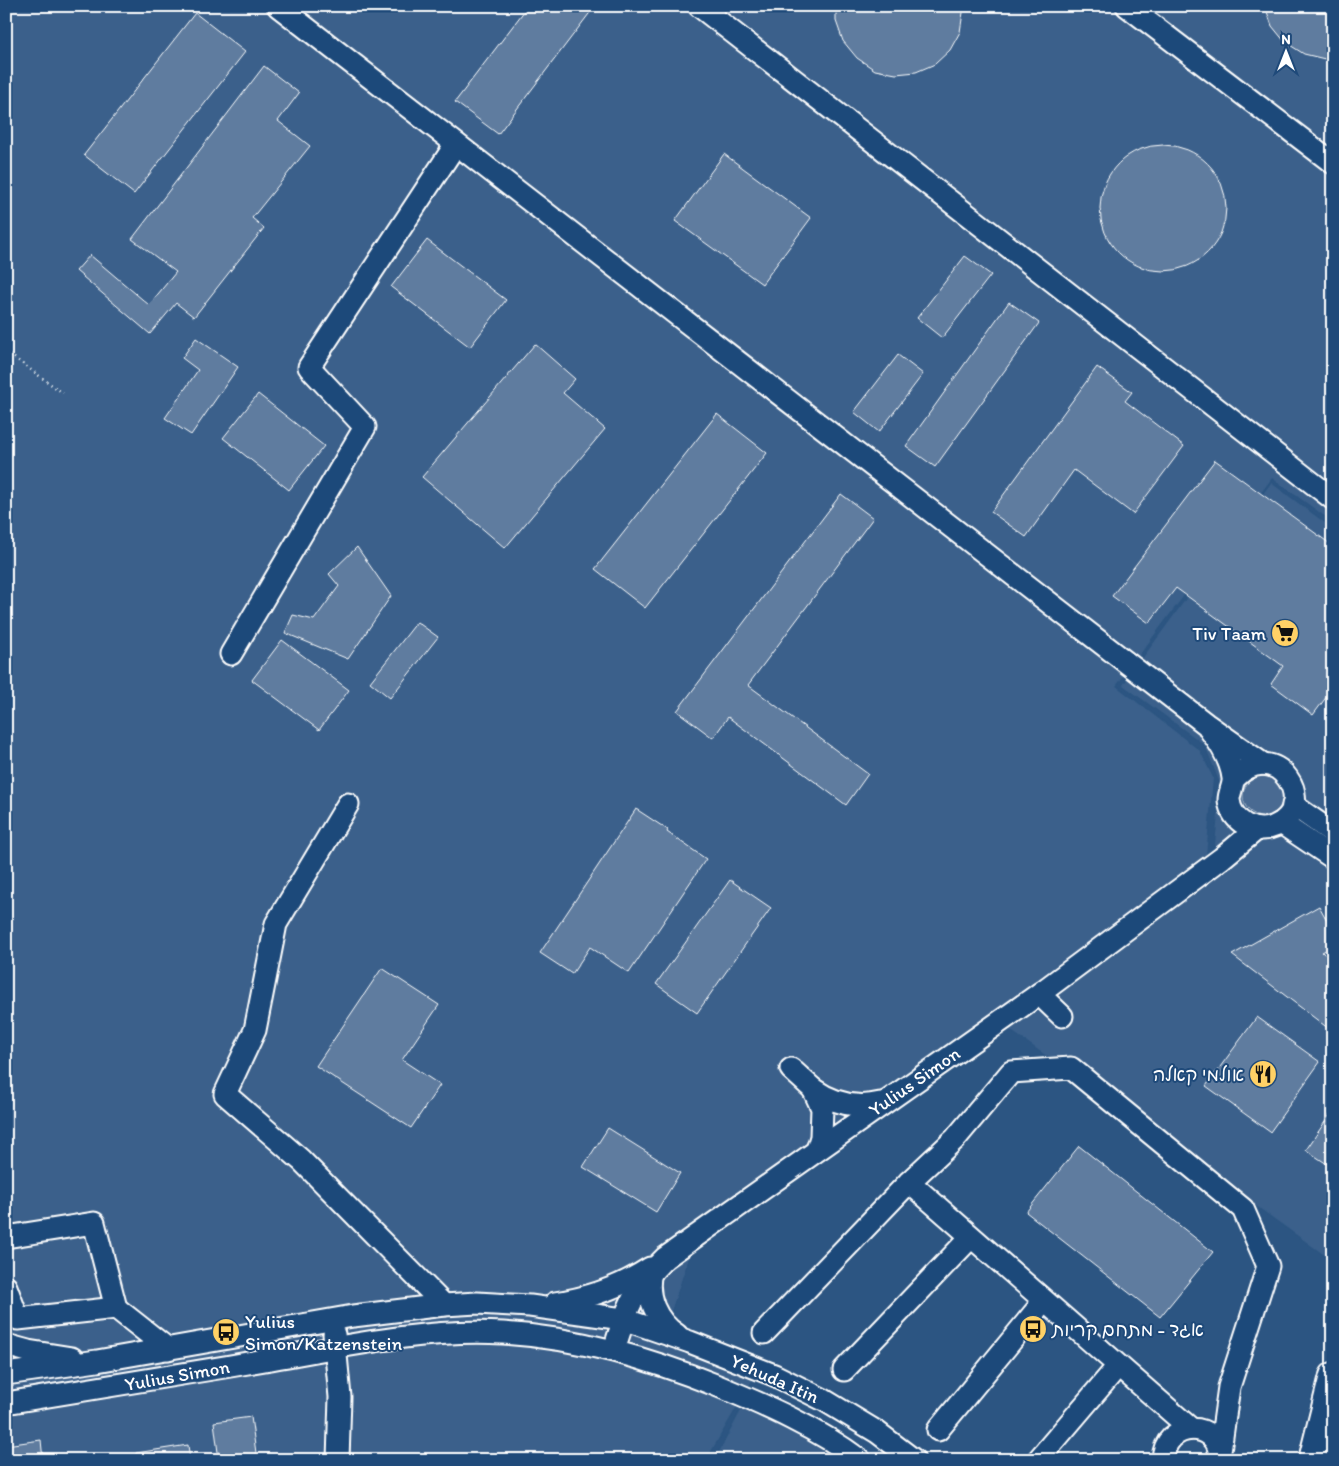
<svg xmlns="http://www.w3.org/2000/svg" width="1339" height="1466" font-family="Itim,'Playpen Sans Hebrew',sans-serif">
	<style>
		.built { fill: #3b618b }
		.green { fill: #486b92; stroke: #a4b5c8 }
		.building { fill: #5e7c9f; stroke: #fff }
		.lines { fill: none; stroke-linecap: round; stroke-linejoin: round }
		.minor-casing { stroke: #fff; stroke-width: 25 }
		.major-casing { stroke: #fff; stroke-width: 30 }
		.path { stroke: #fff; stroke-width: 2.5; stroke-dasharray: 1 4; stroke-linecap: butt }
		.minor { stroke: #1f4a7a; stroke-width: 21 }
		.major { stroke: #1f4a7a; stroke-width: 26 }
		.labels { text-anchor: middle; stroke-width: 4; stroke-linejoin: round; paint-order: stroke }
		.poi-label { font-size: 19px; fill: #fff; stroke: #1f4a7a; text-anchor: end }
		.street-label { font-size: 19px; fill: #fff; stroke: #1f4a7a }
	</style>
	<rect width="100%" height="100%" fill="#2c5582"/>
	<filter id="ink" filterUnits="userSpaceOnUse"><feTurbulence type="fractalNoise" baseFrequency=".02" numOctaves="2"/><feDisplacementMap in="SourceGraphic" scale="10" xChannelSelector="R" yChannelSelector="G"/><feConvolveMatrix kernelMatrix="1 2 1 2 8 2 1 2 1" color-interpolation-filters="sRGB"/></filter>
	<g filter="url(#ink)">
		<g class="built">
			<path d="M6,6H1333V522L1272,478L1116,686L1200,751L1213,778L1206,856L875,1098L790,1176L690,1254L670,1314L677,1323L762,1363L706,1460H6Z"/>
			<path d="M1271,483L1333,529V1261L995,1019L1214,854L1221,786L1205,745L1123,685Z"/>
			<path d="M744,1405L851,1460H715Z"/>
		</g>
		<circle class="green" cx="1263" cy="796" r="20"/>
		<g class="building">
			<path d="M528,6H595L498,134L455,102Z"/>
			<path d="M836,6H964L960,32L950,50L935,64L916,72L896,74L875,70L857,58L843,41L836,21Z"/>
			<path d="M1265,6H1333V58L1325,59L1304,54L1285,42L1272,26Z"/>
			<path d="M195,13L245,52L134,194L84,155Z"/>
			<path d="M264,66L299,93L278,121L310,146L252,218L264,228L194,317L176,303L150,334L76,271L90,255L149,305L176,272L132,239Z"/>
			<circle cx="1163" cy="208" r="63"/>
			<path d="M724,154L811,218L762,284L675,221Z"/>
			<path d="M427,240L506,300L470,347L391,287Z"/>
			<path d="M965,256L991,275L942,338L917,318Z"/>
			<path d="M1009,302L1039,323L935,467L906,446Z"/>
			<path d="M196,338L238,367L191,435L165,418L198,370L182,358Z"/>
			<path d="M535,344L575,379L563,393L605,429L505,548L422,477Z"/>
			<path d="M898,355L923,374L879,432L854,412Z"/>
			<path d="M1097,367L1132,392L1125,401L1184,446L1133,514L1074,470L1026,537L991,512Z"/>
			<path d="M258,394L324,446L289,490L223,438Z"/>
			<path d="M717,414L767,453L645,608L595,569Z"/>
			<path d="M1215,460L1333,546V688L1313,715L1271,684L1283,666L1176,588L1149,623L1112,596Z"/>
			<path d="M841,494L873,518L748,685L868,774L846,805L728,717L713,738L677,711Z"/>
			<path d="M357,547L391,596L348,659L285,633L293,615L314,620L339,586L329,574Z"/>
			<path d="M417,622L438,637L390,698L370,682Z"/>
			<path d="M282,640L349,690L319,730L252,680Z"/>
			<path d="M636,809L668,830L667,832L706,859L629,973L590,947L572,974L540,953Z"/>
			<path d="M730,880L771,908L697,1013L656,984Z"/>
			<path d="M1319,906L1333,931V946L1322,952L1333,961V1032L1232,955Z"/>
			<path d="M382,968L439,1005L402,1060L440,1085L411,1128L316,1066Z"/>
			<path d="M1257,1017L1320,1062L1270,1132L1206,1086Z"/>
			<path d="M1333,1110V1168L1306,1150Z"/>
			<path d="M608,1128L680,1173L656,1212L583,1167Z"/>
			<path d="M1079,1146L1213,1252L1160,1317L1026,1212Z"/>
			<path d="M251,1417L257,1460H219L214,1422Z"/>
			<path d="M41,1440L43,1460H6V1445Z"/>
			<path d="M188,1445L190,1460H136V1453Z"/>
		</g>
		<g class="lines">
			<g class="minor-casing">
				<g id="minor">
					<path d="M278,6L1206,724L1263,764"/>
					<path d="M699,6L1333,499"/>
					<path d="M1127,6L1333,163"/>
					<path d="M231,654L365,427L309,367L456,144"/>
					<path d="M1210,730C1220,743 1231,761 1233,778C1234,785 1229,792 1229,800C1231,822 1255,835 1275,826C1321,807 1276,733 1234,779"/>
					<path d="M348,804L276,924L255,1030L225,1094L301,1160L444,1305"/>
					<path d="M1293,805L1333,833"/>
					<path d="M1281,823L1333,858"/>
					<path d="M1039,994L1062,1016"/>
					<path d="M791,1069L813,1089"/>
					<path d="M817,1150L821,1137L822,1108L813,1089C833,1103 857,1109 881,1103"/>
					<path d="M909,1182L1191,1429"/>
					<path d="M6,1237L94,1223L116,1308"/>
					<path d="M651,1272C645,1296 656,1321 677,1335"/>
					<path d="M6,1287L18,1319L116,1308L168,1349"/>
					<path d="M555,1303C589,1298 621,1287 650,1268"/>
					<path d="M764,1333L909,1182L955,1139L1011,1072L1071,1068L1243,1209L1268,1266L1229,1387L1220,1451"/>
					<path d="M334,1334L340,1397L338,1460"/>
					<path d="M6,1345L28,1351L72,1358"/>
					<path d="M614,1350C626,1310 634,1288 665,1258L1039,994L1222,858L1257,829"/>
					<path d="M844,1370L971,1237"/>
					<path d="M6,1374L97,1361L353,1316L444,1305L477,1303L530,1306L623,1319L690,1342L774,1375L824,1400L877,1432L914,1460"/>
					<path d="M6,1403C93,1389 179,1375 265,1360C340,1347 427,1328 503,1333C579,1338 648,1358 718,1386C767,1406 817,1428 860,1460"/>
					<path d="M938,1430L1044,1301"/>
					<path d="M1038,1460L1118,1366"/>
					<path d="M1163,1460C1164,1420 1219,1419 1220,1457"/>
				</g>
			</g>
			<g class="major-casing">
				<path id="major" d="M1312,1460L1333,1376"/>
			</g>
			<path class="path" d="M6,352L63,393"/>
			<use href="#minor" class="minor"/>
			<use href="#major" class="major"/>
		</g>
	</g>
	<defs>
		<g id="supermarket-disc" transform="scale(1.4375)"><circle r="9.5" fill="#ffd166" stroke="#1f4a7a"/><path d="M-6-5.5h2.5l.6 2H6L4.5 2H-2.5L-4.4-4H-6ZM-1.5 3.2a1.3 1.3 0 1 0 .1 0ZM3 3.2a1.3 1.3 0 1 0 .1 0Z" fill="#111"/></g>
		<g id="restaurant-disc" transform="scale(1.4375)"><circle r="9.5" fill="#ffd166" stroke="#1f4a7a"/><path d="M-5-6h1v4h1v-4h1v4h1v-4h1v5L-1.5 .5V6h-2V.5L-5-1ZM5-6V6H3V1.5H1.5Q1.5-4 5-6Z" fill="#111"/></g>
		<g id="bus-disc" transform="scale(1.4375)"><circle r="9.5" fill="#ffd166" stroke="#1f4a7a"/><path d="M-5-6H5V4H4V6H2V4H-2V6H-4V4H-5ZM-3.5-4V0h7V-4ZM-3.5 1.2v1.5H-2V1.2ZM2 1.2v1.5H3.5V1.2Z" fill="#111"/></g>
	</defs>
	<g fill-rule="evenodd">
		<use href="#supermarket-disc" x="1285" y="633"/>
		<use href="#restaurant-disc" x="1263" y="1074"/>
		<use href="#bus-disc" x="1033" y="1329"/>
		<use href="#bus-disc" x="226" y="1332"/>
	</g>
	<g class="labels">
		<g class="poi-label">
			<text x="1266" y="640">Tiv Taam</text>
			<text x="1244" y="1081">אולמי קאלה</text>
			<text x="245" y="1328" text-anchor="start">Yulius<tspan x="245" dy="22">Simon/Katzenstein</tspan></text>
			<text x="1052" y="1336" text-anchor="start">אגד - מתחם קריות</text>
		</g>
		<g class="street-label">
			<text transform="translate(914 1081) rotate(-35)" y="7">Yulius Simon</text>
			<text transform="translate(177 1375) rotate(-10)" y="7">Yulius Simon</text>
			<text transform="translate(775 1378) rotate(24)" y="7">Yehuda Itin</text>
		</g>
	</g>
	<rect width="1339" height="1466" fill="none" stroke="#1f4a7a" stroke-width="25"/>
	<rect x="12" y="12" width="1314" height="1441" fill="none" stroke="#fff" stroke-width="2" filter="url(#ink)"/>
	<g transform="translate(1286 52)" stroke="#1f4a7a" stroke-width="4" paint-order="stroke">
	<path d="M0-4L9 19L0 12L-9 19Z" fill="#ffffff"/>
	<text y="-8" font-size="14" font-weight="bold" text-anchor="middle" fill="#ffffff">N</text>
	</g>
</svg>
